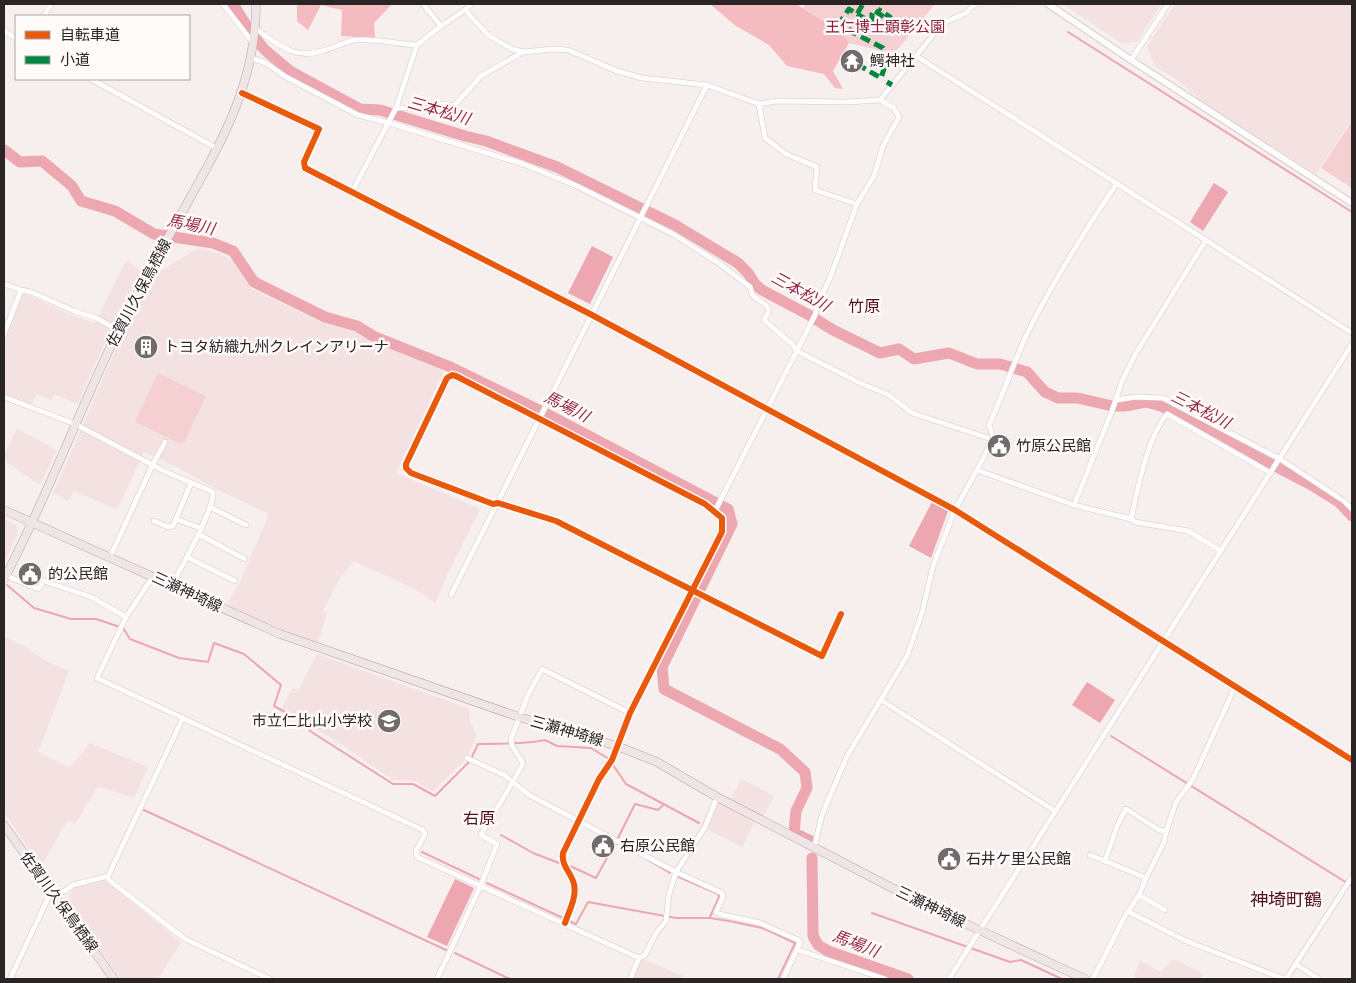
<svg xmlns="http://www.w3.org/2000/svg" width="1356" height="983" font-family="Karla,'Noto Sans JP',sans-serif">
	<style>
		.built { fill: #f4e1e2 }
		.green { fill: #f5d0d3 }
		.forest { fill: #f4bbc1 }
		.water { fill: #eca7b0 }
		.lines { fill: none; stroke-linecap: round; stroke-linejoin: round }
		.stream { stroke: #eca7b0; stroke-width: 2 }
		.river { stroke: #eca7b0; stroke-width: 11 }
		.minor-casing { stroke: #d2cbcb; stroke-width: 6 }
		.tertiary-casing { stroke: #d2cbcb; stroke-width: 8 }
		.primary-casing { stroke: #b9a4a6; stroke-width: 9 }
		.minor { stroke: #fefcfc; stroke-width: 5 }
		.tertiary { stroke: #fefcfc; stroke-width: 6 }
		.primary { stroke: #f0e5e6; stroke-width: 8 }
		.quiet { stroke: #00873e; stroke-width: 5; stroke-dasharray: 10 5; stroke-linecap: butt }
		.cycleway-casing { stroke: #fffbfb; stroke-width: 9 }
		.cycleway { stroke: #e8590c; stroke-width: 6 }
		.labels { text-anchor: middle; stroke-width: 5; stroke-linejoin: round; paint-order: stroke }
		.park-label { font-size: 15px; fill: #8b1b38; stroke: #fffbfb }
		.poi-label { font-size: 15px; fill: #2a2424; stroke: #fffbfb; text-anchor: start }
		.street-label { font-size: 15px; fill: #2a2424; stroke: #fffbfb }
		.water-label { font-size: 16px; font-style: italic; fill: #972841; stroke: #fffbfb }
		.neighbourhood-label { font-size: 16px; fill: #530e1f; stroke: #fffbfb }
		.quarter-label { font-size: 18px; fill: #530e1f; stroke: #fffbfb }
	</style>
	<rect width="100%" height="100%" fill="#f7eeee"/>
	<g class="built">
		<path d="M1063,4H1161L1137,42L1121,43Z"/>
		<path d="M1175,4H1352V119L1316,174L1201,100L1175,78L1155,67L1147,46Z"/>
		<path d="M198,248L221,254L236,263L252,289L319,321L347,328L444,371L396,473L480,509L444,581L436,603L413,588L354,561L342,575L321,614L327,612L318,643L282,630L226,605L240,582L269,514L214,488L179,468L144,452L117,509L74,491L68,501L53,493L116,349L136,309L157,273Z"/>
		<path d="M126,261L142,271L111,330L77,404L54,394L52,400L36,394L32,404L4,394V341L21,296L25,294L74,316L95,323Z"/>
		<path d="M17,429L57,450L40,485L4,460V454Z"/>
		<path d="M4,519L17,526V535L4,563Z"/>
		<path d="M4,637L26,647L44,660L69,671L38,752L70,768L90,743L148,767L134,798L98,786L75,824L67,821L41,866L4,813Z"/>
		<path d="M317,654L470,709L469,720L477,735L467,758L433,791L415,781L393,780L340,743L314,728L311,723L282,708L292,689H299Z"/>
		<path d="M741,779L774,796L763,817L759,814L742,847L701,826L716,791L731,799Z"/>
		<path d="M105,880L181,942L158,979H121L65,901L75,887Z"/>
		<path d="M638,957L683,976L682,979H627Z"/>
		<path d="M1173,959L1203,974L1200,979H1133L1140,961L1161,972Z"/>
	</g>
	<g class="green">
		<path d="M806,4H935L888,61L882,51L849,43L844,34L803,8Z"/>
		<path d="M1352,121V188L1321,168Z"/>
		<path d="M158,373L206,396L185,441L179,443L135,422Z"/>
	</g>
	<g class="forest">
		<path d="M297,4H392L374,23L375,38L341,36L342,10L321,5L308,30L297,21Z"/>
		<path d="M710,4H796L844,34L849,43L833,71L843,89L835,88L824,74L787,66L769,45L736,26Z"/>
	</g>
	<g class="water">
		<path d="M1214,183L1228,192L1203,231L1190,222Z"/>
		<path d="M592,246L613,257L590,304L568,293Z"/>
		<path d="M932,502L948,511L931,558L909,546Z"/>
		<path d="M1087,682L1115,700L1100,723L1072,705Z"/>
		<path d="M455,879L474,888L447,946L427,937Z"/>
	</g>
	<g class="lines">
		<g class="stream">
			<path d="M1068,32L1352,212"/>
			<path d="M7,585L34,608L71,619H96L123,628L130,639L179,658L208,662L214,643L244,654L281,685L274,706L307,724L310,731L393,784H413L435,796L470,761L478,744C500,743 524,745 545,740L557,746L591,748L609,759L626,784L699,823"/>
			<path d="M1111,736L1352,886"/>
			<path d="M144,810L446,950"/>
			<path d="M501,835L533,853L559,863"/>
			<path d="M618,838L635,804L658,810L663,805"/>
			<path d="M422,852L479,879"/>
			<path d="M648,860L670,873"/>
			<path d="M570,866L596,878L615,843L617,844"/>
			<path d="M679,877L718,894L719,897L710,917"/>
			<path d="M487,883L576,924L588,902L676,918H710L729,921L762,928L795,943L778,979"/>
			<path d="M872,913L1010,962L1021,960L1062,979"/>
			<path d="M455,953L510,979"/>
		</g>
		<g class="river">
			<path d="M233,4L251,33L265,50L290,71L360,109L380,110L465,136L486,141L557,167L675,225L738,263L748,273L755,284L762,290L809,315L833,330L880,353L899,349L914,359L949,353L977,364H1000L1027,372L1045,392L1058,398H1078L1112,406H1125L1146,402L1161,406L1315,487L1339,502L1352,516"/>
			<path d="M4,150L20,162L42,161L72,186L81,201L115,211L154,234L213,243L233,251L254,282L325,317L357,326L373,336L448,366L549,415L728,509L732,524L662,667L664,689L780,749L805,772L807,788L796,811L794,833L811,841"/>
			<path d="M812,858L813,936L818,945L828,951L908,979"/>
		</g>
		<g class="minor-casing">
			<g id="minor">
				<path d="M223,4L253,43"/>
				<path d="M423,4L441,26"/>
				<path d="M1004,4H1012"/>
				<path d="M465,10L488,35L512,49L523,52L553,49L568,50L617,71L642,78L707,85L759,104L776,101L848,102L880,100L894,108L899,117L883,146L874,176L857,204L830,278L820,298L815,315L715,511"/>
				<path d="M44,16L51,4"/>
				<path d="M256,29C278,44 294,60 322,51C333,48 344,42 355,40C376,38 397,44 417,45L441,26L465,10L471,4"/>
				<path d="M4,31L16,38"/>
				<path d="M916,56L1352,333"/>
				<path d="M251,58L266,63L286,77L358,115L389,123L523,164L577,186L673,234L720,264L750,287L753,296L766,305L769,311L764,320L792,344L797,351L860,383L889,395L912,413L991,439"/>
				<path d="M1131,60L1168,4"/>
				<path d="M91,79L218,149"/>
				<path d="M242,93L319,129L304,162L305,168L592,315L955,510L1352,760"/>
				<path d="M880,100L943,23L966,13L975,4H980"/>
				<path d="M759,104L765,138L786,154L817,167L815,190L857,204"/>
				<path d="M396,108H406L423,102L454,106L481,76L523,52"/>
				<path d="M352,192L396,108L417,45"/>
				<path d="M4,284L21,290L31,292L74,311L96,318L118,330"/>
				<path d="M4,334L21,290"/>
				<path d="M4,397L75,424L164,471L213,492C214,509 182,567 172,584"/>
				<path d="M1116,400L1135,397L1163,398L1280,459L1344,501L1352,509"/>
				<path d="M977,470L1074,505L1131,519L1135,522L1188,531L1221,551"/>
				<path d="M1074,505L1112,411L1122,381L1136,353L1206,240"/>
				<path d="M210,507L246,525"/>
				<path d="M176,519L200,528"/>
				<path d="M1131,519C1138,488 1147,438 1167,414L1271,473"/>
				<path d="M154,521L168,527L173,526L191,483"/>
				<path d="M198,534L245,559"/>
				<path d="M110,557L153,464L165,442"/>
				<path d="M187,557L235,581"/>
				<path d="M5,575L38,589L44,581L91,597L126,617"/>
				<path d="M153,576L126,617L97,678L423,830L425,834L416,851L417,857L639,958"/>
				<path d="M451,595L707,85"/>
				<path d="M881,700L1055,811"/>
				<path d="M467,758L504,775L529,795L676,872L722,893L723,897L716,912L719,914L760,923L798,940L800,943L783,979"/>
				<path d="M814,848L822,815L847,756L907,656L922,613L933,566L955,510L986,453L993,436L989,425C1003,395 1013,364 1027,334C1053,281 1084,232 1117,183"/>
				<path d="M1090,855L1105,861L1117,826L1126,809L1159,830L1166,832"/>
				<path d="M1105,861L1146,878"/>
				<path d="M108,876L109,880L185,939L270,979"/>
				<path d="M108,876L183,718"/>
				<path d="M1139,895L1165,910"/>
				<path d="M1129,912L1184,940L1284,979"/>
				<path d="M565,923C569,911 577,897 574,884C571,872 561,866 563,853L599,779L612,760L630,713L722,532V518L705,504L456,376L452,375L447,378L406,464V468L411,473L493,504L498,503L556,521L822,656L841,614"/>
				<path d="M798,950L885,979"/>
				<path d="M1297,965L1319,979"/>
				<path d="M10,979L49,896L63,892L73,885L108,876"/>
				<path d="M437,979L481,885L497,844L481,835C494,811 511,788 523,763L512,746L511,739L528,695L542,669L630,713"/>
				<path d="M630,979L639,958L645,955L656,933L666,921L669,894L676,872L705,827L717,797"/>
				<path d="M949,979L1352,344"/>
				<path d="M1093,979L1125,916L1139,895L1146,878L1164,842L1166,832L1176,802L1193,779L1235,687"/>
				<path d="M1286,979L1352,877"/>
			</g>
		</g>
		<g class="tertiary-casing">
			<path id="tertiary" d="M1048,4L1131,60L1352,203"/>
		</g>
		<g class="primary-casing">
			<g id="primary">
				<path d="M4,510L280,634L519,717L617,746L657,762L717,797L923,904L1085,979"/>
				<path d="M4,579C47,498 78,413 118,331C140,286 166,242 190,198C226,134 256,79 256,4"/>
				<path d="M4,825L114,979"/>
			</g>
		</g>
		<use href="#minor" class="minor"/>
		<use href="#tertiary" class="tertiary"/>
		<use href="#primary" class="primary"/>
		<g class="quiet">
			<path d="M857,14L881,28"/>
			<path d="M872,23V14L874,10L888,20L890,17L878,9"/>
			<path d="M857,64L881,78L888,57L883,48L852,32L841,21L849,9L857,14L863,4"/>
			<path d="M887,82L892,85"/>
		</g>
		<g class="cycleway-casing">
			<g id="cycleway">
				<path d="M242,93L319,129L304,162L305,168L592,315L955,510L1352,760"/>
				<path d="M565,923C569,911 577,897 574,884C571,872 561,866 563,853L599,779L612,760L630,713L722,532V518L705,504L456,376L452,375L447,378L406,464V468L411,473L493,504L498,503L556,521L822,656L841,614"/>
			</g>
		</g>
		<use href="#cycleway" class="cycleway"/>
	</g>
	<defs>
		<g id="temple-disc" transform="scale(1.25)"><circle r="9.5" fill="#726b6b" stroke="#fffbfb"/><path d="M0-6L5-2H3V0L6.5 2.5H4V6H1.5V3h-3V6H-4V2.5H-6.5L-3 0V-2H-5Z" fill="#fff"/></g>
		<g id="building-disc" transform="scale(1.25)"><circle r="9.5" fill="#726b6b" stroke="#fffbfb"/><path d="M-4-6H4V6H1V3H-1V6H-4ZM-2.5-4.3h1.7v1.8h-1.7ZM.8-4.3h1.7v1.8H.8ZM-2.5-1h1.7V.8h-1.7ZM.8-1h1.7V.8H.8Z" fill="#fff"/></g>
		<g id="civic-disc" transform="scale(1.25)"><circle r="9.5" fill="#726b6b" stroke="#fffbfb"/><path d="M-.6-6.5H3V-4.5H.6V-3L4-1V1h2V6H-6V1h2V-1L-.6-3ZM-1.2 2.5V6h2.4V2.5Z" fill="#fff"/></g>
		<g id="school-disc" transform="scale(1.25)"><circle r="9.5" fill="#726b6b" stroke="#fffbfb"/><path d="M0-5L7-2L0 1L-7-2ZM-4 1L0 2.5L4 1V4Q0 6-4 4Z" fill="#fff"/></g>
	</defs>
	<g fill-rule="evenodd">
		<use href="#temple-disc" x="852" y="61"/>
		<use href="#building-disc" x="146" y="347"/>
		<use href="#civic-disc" x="999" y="446"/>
		<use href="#civic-disc" x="30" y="574"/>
		<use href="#school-disc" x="389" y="721"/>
		<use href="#civic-disc" x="603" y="846"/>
		<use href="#civic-disc" x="949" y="859"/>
	</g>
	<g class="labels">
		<g class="park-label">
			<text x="885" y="32">王仁博士顕彰公園</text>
		</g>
		<g class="poi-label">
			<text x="870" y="66">鰐神社</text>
			<text x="164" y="352">トヨタ紡織九州クレインアリーナ</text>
			<text x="1016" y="451">竹原公民館</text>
			<text x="48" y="579">的公民館</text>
			<text x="372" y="726" text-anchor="end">市立仁比山小学校</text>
			<text x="620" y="851">右原公民館</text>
			<text x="966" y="864">石井ケ里公民館</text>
		</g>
		<g class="street-label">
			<text transform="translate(139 293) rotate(-62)" y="5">佐賀川久保鳥栖線</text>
			<text transform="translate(187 592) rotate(25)" y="5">三瀬神埼線</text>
			<text transform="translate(567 731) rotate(16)" y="5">三瀬神埼線</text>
			<text transform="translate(59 902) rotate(54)" y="5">佐賀川久保鳥栖線</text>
			<text transform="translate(931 907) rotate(26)" y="5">三瀬神埼線</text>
		</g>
		<g class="water-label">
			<text transform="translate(439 110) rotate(16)" y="6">三本松川</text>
			<text transform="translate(191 224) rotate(11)" y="6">馬場川</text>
			<text transform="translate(801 291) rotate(29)" y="6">三本松川</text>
			<text transform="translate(567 406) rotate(27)" y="6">馬場川</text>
			<text transform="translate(1201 409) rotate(27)" y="6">三本松川</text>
			<text transform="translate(856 943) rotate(21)" y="6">馬場川</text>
		</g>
		<g class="neighbourhood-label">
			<text x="864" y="312">竹原</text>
			<text x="479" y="824">右原</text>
		</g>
		<g class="quarter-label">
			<text x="1286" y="906">神埼町鶴</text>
		</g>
	</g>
	<rect width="1356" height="983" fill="none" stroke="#2a2424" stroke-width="10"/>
	<rect x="15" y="15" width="175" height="65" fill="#fffbfb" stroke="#aaa5a5"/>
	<rect x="25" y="31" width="25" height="8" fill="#e8590c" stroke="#aaa5a5"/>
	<text x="60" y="40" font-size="15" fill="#2a2424">自転車道</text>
	<rect x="25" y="56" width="25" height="8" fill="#00873e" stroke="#aaa5a5"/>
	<text x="60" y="65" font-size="15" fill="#2a2424">小道</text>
</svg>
